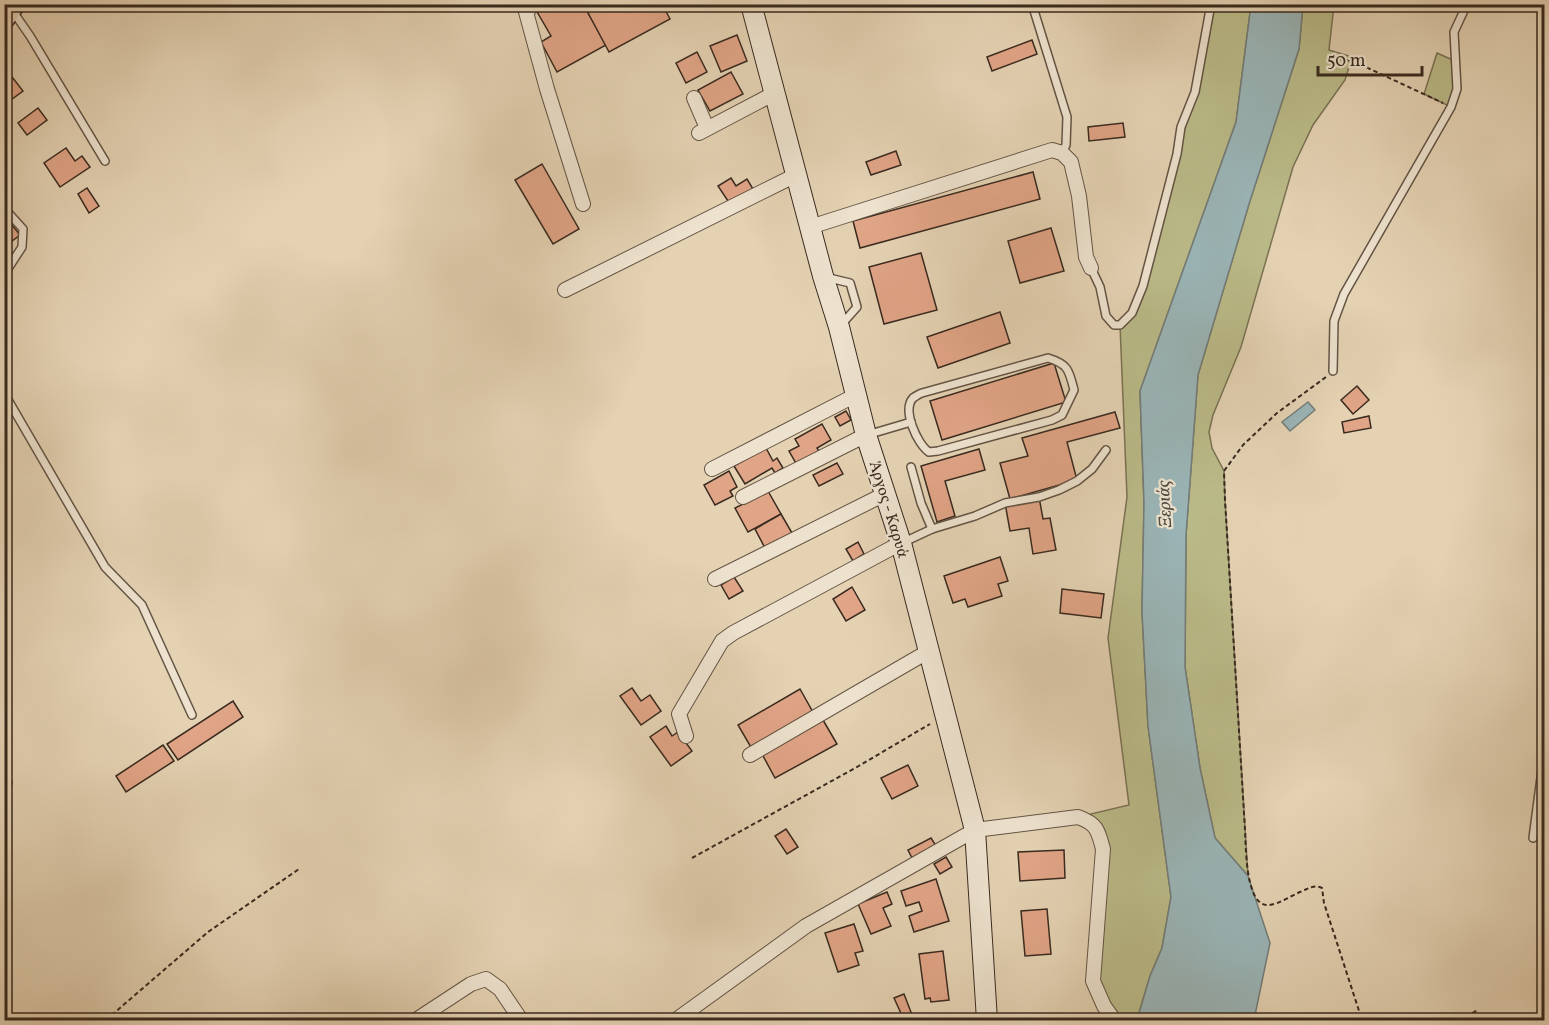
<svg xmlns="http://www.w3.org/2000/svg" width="1549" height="1025" font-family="Vollkorn,serif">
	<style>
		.green { fill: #baba88; stroke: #7a7254; stroke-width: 1.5 }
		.water { fill: #9ab5b7; stroke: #737d7a; stroke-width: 1.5 }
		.building { fill: #e0a486; stroke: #392a1f; stroke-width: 1.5 }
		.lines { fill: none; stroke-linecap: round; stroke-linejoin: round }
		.service-casing { stroke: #645444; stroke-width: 10 }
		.minor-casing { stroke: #645444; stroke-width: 16 }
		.secondary-casing { stroke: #392a1f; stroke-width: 22 }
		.primary-casing { stroke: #392a1f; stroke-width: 24 }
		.path { stroke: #392a1f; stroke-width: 2; stroke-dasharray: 4.5 3; stroke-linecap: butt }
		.service { stroke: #ede2ce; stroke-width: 7 }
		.minor { stroke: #ede2ce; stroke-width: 14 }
		.secondary { stroke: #ede2ce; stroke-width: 20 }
		.primary { stroke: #e4d2b3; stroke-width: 21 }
		.labels { text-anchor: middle; stroke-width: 4.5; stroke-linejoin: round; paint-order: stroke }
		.street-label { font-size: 16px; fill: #392a1f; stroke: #ede2ce }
		.water-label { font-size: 18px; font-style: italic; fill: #514d45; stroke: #ede2ce }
	</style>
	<rect width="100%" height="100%" fill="#e4d2b3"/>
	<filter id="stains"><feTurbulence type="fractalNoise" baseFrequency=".00333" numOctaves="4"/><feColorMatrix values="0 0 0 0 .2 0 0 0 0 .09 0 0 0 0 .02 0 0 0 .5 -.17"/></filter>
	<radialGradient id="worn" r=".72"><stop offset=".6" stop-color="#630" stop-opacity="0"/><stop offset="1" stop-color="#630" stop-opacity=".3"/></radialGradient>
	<g class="green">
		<path d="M1211,5H1251L1236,122L1140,391L1144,503L1142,612L1148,726L1171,897L1162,948L1150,976L1137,1020H1107L1093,981L1098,832L1078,817L1129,805L1108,638L1127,497L1120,325L1132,313L1143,286L1181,127L1195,92Z"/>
		<path d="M1303,5H1334L1329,50L1352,57L1345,80L1313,125L1293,167L1241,347L1213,415L1209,432L1212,448L1224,471L1225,500L1248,876L1215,838L1200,768L1185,667L1186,535L1198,375L1249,204L1299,49Z"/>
		<path d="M1437,53L1455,61L1457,89L1451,107L1424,94Z"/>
	</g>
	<g class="water">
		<path d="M1251,5H1303L1299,49L1249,204L1198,375L1186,535L1185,667L1200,768L1215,838L1248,876L1270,943L1254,1020H1137L1150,976L1162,948L1171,897L1148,726L1142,612L1144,503L1140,391L1236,122Z"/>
		<path d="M1308,402L1315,410L1290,431L1282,422Z"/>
	</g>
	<g class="building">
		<path d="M547,4H583L606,45L557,72L541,42L551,36L536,10Z"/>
		<path d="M595,4H662L670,19L609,52L586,9Z"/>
		<path d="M737,35L747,61L721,72L710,46Z"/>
		<path d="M1032,40L1037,54L992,71L987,57Z"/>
		<path d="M697,52L707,72L686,83L676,63Z"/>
		<path d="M731,72L743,94L710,111L698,90Z"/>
		<path d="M9,73L23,91L8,102L4,97V76Z"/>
		<path d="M38,108L47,120L27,135L18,123Z"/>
		<path d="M1123,123L1125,137L1089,141L1088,127Z"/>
		<path d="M66,148L75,161L82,156L90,167L60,187L44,163Z"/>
		<path d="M896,151L901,165L871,175L866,162Z"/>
		<path d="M542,164L579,229L553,244L515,180Z"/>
		<path d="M1033,172L1040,199L860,248L853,221Z"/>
		<path d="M731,178L736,186L747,179L753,189L730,204L718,186Z"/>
		<path d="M87,188L99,206L89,213L78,194Z"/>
		<path d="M4,215L20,235L4,247Z"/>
		<path d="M1051,228L1064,271L1020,283L1008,241Z"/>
		<path d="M921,253L937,310L884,324L869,267Z"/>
		<path d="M1000,312L1010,343L938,368L927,337Z"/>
		<path d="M1054,363L1066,402L942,440L930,401Z"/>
		<path d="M1357,386L1369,400L1353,414L1341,400Z"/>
		<path d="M846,411L851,420L840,426L835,417Z"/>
		<path d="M1115,412L1120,428L1067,442L1077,480L1010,499L1000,463L1028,456L1022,438Z"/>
		<path d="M1369,416L1371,428L1344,433L1342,422Z"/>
		<path d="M822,424L831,440L817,448L820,453L797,465L789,451L799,446L795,439Z"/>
		<path d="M766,448L773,461L777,458L783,468L775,473L772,468L745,484L734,466Z"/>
		<path d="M979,449L985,470L945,481L955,516L937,522L921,466Z"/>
		<path d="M837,463L843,474L819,486L813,475Z"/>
		<path d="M729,471L737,487L730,491L733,496L715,505L704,485Z"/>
		<path d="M768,491L781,514L748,532L735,508Z"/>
		<path d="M1039,497L1043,519L1050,518L1056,550L1033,554L1029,528L1010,531L1005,503Z"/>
		<path d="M781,514L792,533L765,548L755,529Z"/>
		<path d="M858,542L864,554L853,561L846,549Z"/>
		<path d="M1000,557L1008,581L998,584L1002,596L968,607L965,599L953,603L944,576Z"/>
		<path d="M734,577L743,591L729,599L721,585Z"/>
		<path d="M852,587L865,610L846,621L833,599Z"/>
		<path d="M1062,589L1104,594L1101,618L1060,613Z"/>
		<path d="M632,688L641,701L650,695L661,711L641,725L620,696Z"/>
		<path d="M800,689L814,714L752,749L738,725Z"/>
		<path d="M233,701L243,717L178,760L167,744Z"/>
		<path d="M823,720L837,744L775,778L762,754Z"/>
		<path d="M666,726L672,736L678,732L692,751L671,766L650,737Z"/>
		<path d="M163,745L174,761L126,792L116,776Z"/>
		<path d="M908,765L918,786L892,799L881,778Z"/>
		<path d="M786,829L798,847L787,854L775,836Z"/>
		<path d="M931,838L938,849L927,856L924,851L912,858L908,850Z"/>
		<path d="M1064,850L1065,878L1020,881L1018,852Z"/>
		<path d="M946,857L952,867L940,874L934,864Z"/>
		<path d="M936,879L949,921L914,932L909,916L922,911L919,902L906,906L901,891Z"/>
		<path d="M887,892L892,904L883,908L891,926L871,934L858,904Z"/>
		<path d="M1047,909L1051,954L1025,956L1021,911Z"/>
		<path d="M854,924L863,951L855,953L859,965L838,972L825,933Z"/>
		<path d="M943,951L949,1000L931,1002L930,998L925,999L919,954Z"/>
		<path d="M904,994L914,1020H904L894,998Z"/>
	</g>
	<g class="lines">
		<g class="service-casing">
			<g id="service">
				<path d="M1032,4L1067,117L1066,145L1062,153"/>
				<path d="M12,10L30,36L105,161"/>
				<path d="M4,208L23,229L22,247L9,267"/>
				<path d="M1091,268L1100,287L1106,316L1114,325H1120L1132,313L1143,286L1177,154L1181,127L1195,92L1211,4"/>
				<path d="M825,277L850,283L857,307L841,325"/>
				<path d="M1048,358C1068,364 1069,370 1074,390L1062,415L1052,420L938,451L929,452C917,444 902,410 913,398C916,396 919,394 922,393Z"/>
				<path d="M1333,371L1334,321L1344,294L1451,107L1457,89L1454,32L1467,4"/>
				<path d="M4,393L105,567L142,605L192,715"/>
				<path d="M867,435L911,422"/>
				<path d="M911,467L921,503L932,529"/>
				<path d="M904,542L932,529L975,516L1005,503L1039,497L1059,490L1077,481L1092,469L1106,450"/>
				<path d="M4,778L8,783"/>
				<path d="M1533,838L1544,755"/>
			</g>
		</g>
		<g class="minor-casing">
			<g id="minor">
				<path d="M534,4L526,12L547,89L583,204"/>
				<path d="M694,98L707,128"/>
				<path d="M699,133L775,93"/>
				<path d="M810,227L1052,150L1062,153L1071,162L1079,196L1086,257L1091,268"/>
				<path d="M565,290L796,175"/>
				<path d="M712,469L856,395"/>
				<path d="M743,497L866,435"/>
				<path d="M715,579L885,494"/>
				<path d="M686,736L679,714L722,641L733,633L901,543"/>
				<path d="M750,755L929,651"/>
				<path d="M416,1020L471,984L486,979L500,989L521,1020"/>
				<path d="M676,1020L806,926L975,830L1078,817C1097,824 1098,830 1103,849L1093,981L1104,1006L1114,1020"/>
			</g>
		</g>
		<g class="secondary-casing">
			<path id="secondary" d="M751,4L823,276L839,327L866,435L901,543L975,830L987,1020"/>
		</g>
		<g class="primary-casing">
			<path id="primary" d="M4,18L14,4"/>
		</g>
		<g class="path">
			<path d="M1331,56L1355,62L1443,103"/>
			<path d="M1326,377L1277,413L1243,445L1224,471L1225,500L1245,830C1246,845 1245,908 1269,905C1279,904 1291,896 1300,892C1308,889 1314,884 1322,888L1324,903L1362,1020"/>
			<path d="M692,858L857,767L930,724"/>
			<path d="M106,1020L208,932L299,869"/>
			<path d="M1459,1020L1478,1010"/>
		</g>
		<use href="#service" class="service"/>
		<use href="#minor" class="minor"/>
		<use href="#secondary" class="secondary"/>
		<use href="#primary" class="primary"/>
	</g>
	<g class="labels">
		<g class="street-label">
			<text transform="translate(890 509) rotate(73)" y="6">Άργος - Καρυά</text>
		</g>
		<g class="water-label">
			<text transform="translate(1164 504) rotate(-93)" y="6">Ξεριάς</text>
		</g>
	</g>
	<rect width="1549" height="1025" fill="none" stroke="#e4d2b3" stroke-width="24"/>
	<rect x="6" y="6" width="1537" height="1013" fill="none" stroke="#392a1f" stroke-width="3"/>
	<rect x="12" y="12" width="1525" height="1001" fill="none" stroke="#392a1f" stroke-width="1.5"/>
	<path d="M1318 66v9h104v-9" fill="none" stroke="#392a1f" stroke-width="3"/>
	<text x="1327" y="66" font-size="18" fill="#392a1f" stroke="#ede2ce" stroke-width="4.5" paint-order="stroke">50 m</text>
	<rect width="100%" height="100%" filter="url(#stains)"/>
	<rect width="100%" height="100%" fill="url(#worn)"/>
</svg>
